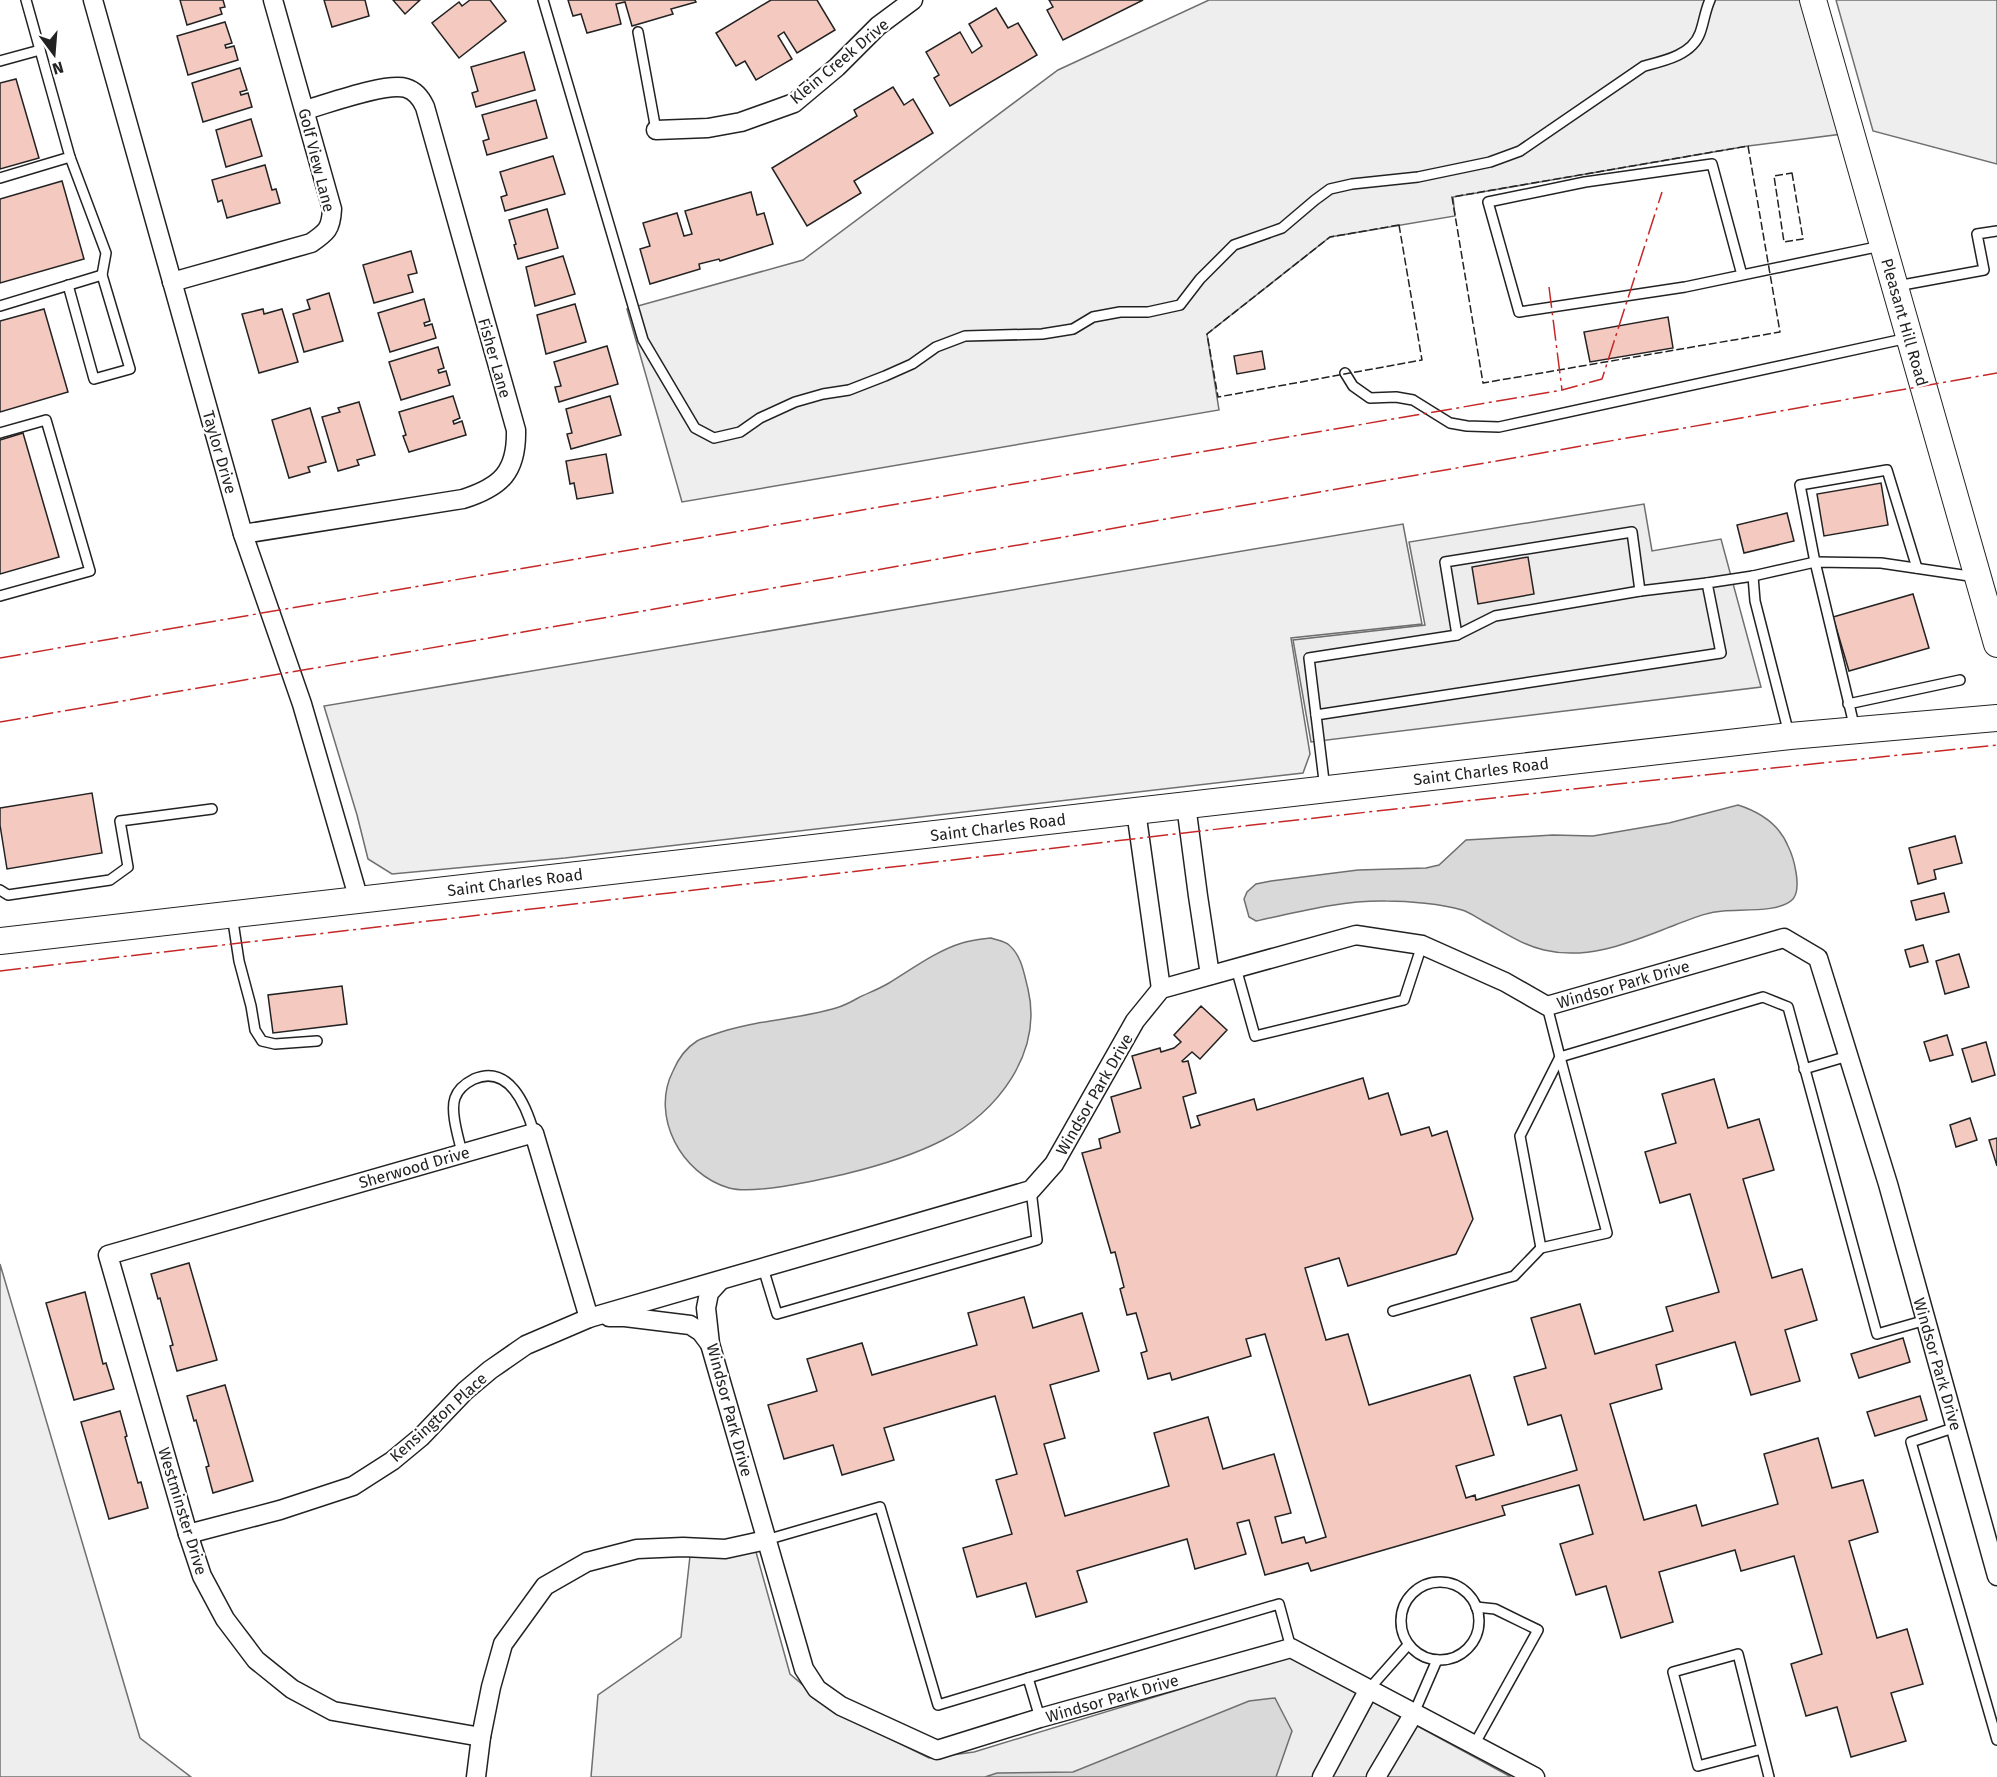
<svg xmlns="http://www.w3.org/2000/svg" width="1997" height="1777" font-family="'Fira Sans',sans-serif">
	<style>
		.green { fill: #eee; stroke: #6f6f6f; stroke-width: 1.5 }
		.parking { fill: #ededed; stroke: #6f6f6f; stroke-width: 1.5 }
		.water { fill: #d9d9d9; stroke: #6f6f6f; stroke-width: 1.5 }
		.building { fill: #f3c9c0; stroke: #222; stroke-width: 1.5 }
		.lines { fill: none; stroke-linecap: round; stroke-linejoin: round }
		.lane-casing { stroke: #222; stroke-width: 12 }
		.street-casing { stroke: #222; stroke-width: 21 }
		.secondary-casing { stroke: #222; stroke-width: 28 }
		.lane { stroke: #fff; stroke-width: 9 }
		.street { stroke: #fff; stroke-width: 18 }
		.secondary { stroke: #fff; stroke-width: 26 }
		.fence { stroke: #222; stroke-width: 1.5; stroke-dasharray: 8 3; stroke-linecap: butt }
		.power { stroke: #c62828; stroke-width: 1.5; stroke-dasharray: 21 4.5 3 4.5; stroke-linecap: butt }
		.labels { text-anchor: middle; stroke-width: 4.5; stroke-linejoin: round; paint-order: stroke }
		.street-label { font-size: 16px; fill: #222; stroke: #fff }
	</style>
	<rect width="100%" height="100%" fill="#fff"/>
	<g class="green">
		<path d="M1209,0H1803L1842,134L1748,146L1453,197L1455,216L1330,237L1207,334L1219,410L682,502L627,309L803,260L1058,70Z"/>
		<path d="M1836,0H1997V164L1873,131Z"/>
		<path d="M1403,524L1422,624L1291,638L1310,754L1303,773L565,858L392,874L368,859L357,815L324,706Z"/>
		<path d="M0,1264L140,1738L191,1777H0Z"/>
		<path d="M756,1552L790,1674L834,1711L929,1758L974,1752L1289,1656L1511,1777H591L598,1695L681,1637L690,1556Z"/>
	</g>
	<path class="parking" d="M1644,504L1652,551L1721,539L1761,687L1311,742L1293,640L1425,625L1409,542Z"/>
	<g class="water">
		<path d="M1738,805C1760,812 1779,824 1788,846C1794,858 1802,888 1793,899C1780,913 1741,909 1723,911C1706,912 1691,919 1675,925C1633,941 1590,961 1544,950C1522,945 1502,931 1483,921C1476,917 1469,912 1462,910C1442,904 1408,901 1386,901C1342,900 1298,912 1256,921L1249,917L1244,899L1247,892L1256,884L1271,881L1358,870L1426,868L1439,865L1466,840L1553,835L1593,836L1669,823Z"/>
		<path d="M991,938C996,940 1005,941 1009,945C1022,956 1024,974 1028,989C1043,1053 997,1113 943,1140C912,1156 878,1166 845,1174C818,1180 754,1195 729,1188C681,1174 650,1116 673,1071C678,1059 686,1048 697,1041C702,1038 710,1036 715,1034C754,1020 796,1020 836,1008C843,1006 851,1002 858,998C868,993 879,989 889,983C912,969 936,951 962,943C971,940 982,939 991,938Z"/>
		<path d="M1275,1698L1292,1731L1276,1777H985L997,1773L1073,1772L1249,1701Z"/>
	</g>
	<g class="building">
		<path d="M180,0H223L225,7L220,8L222,14L187,25Z"/>
		<path d="M324,0H365L369,16L332,27Z"/>
		<path d="M393,0H420L405,14Z"/>
		<path d="M470,0H490L506,21L459,58L432,23L459,2L462,6Z"/>
		<path d="M568,0H695L696,2L671,9L673,14L632,26L625,2L616,4L621,24L587,33L581,14L573,16Z"/>
		<path d="M771,0H817L835,30L797,53L784,32L778,36L792,59L756,80L745,61L736,66L716,33Z"/>
		<path d="M1049,0H1143L1063,40L1047,10L1053,7Z"/>
		<path d="M996,8L1008,28L1018,23L1037,55L950,106L934,78L939,75L926,52L960,32L972,53L982,46L969,24Z"/>
		<path d="M225,22L232,43L225,45L226,48L234,46L238,60L188,75L177,36Z"/>
		<path d="M524,52L535,90L476,107L472,93L478,91L471,67Z"/>
		<path d="M240,68L247,90L240,92L241,95L248,93L252,107L203,122L192,83Z"/>
		<path d="M16,79L39,158L0,169V83Z"/>
		<path d="M893,87L904,105L913,99L933,133L854,181L861,193L807,226L772,168L857,116L854,110Z"/>
		<path d="M536,100L547,138L487,155L483,141L489,139L482,115Z"/>
		<path d="M251,119L262,156L226,167L216,130Z"/>
		<path d="M553,156L565,194L505,211L501,197L507,195L500,172Z"/>
		<path d="M265,165L272,190L276,189L280,203L227,218L222,200L218,202L212,180Z"/>
		<path d="M62,181L84,259L0,283V199Z"/>
		<path d="M751,192L757,215L764,213L773,244L720,261L719,259L699,264L700,269L650,284L640,249L650,246L643,223L677,213L684,236L692,234L685,211Z"/>
		<path d="M547,209L558,248L518,259L514,245L516,244L509,220Z"/>
		<path d="M411,251L417,273L408,275L413,292L374,303L363,265Z"/>
		<path d="M563,256L575,294L535,306L526,267Z"/>
		<path d="M329,293L343,341L304,352L293,314L310,309L307,300Z"/>
		<path d="M424,299L430,321L424,323L425,326L432,324L436,338L390,352L378,313Z"/>
		<path d="M575,304L586,342L546,354L537,315Z"/>
		<path d="M44,309L68,392L0,412V321Z"/>
		<path d="M263,309L264,314L282,309L298,362L259,373L242,314Z"/>
		<path d="M1668,317L1673,348L1590,362L1584,332Z"/>
		<path d="M607,346L618,384L559,402L555,387L561,386L554,362Z"/>
		<path d="M438,347L444,368L438,370L439,373L446,371L450,385L401,400L389,362Z"/>
		<path d="M1262,351L1265,369L1237,374L1234,356Z"/>
		<path d="M453,396L460,418L453,421L454,424L462,421L466,435L409,452L403,436L406,435L399,412Z"/>
		<path d="M610,396L621,435L571,449L567,434L572,433L566,409Z"/>
		<path d="M359,402L375,455L357,460L359,465L338,471L322,417L340,412L338,408Z"/>
		<path d="M310,408L326,462L308,467L310,472L289,478L272,420Z"/>
		<path d="M23,433L59,557L0,574V440Z"/>
		<path d="M606,454L613,493L577,499L574,483L570,484L566,461Z"/>
		<path d="M1881,483L1888,525L1824,536L1817,494Z"/>
		<path d="M1787,513L1794,541L1744,553L1737,525Z"/>
		<path d="M1528,557L1534,594L1478,604L1472,567Z"/>
		<path d="M1913,594L1929,648L1849,671L1833,617Z"/>
		<path d="M92,793L102,853L7,869L0,825V808Z"/>
		<path d="M1955,836L1962,863L1934,870L1936,879L1918,884L1909,848Z"/>
		<path d="M1944,893L1949,912L1916,920L1911,901Z"/>
		<path d="M1923,945L1928,962L1910,967L1905,950Z"/>
		<path d="M1959,954L1969,987L1945,994L1936,961Z"/>
		<path d="M342,986L347,1024L273,1033L268,995Z"/>
		<path d="M1201,1006L1227,1030L1200,1059L1192,1052L1182,1061L1183,1062L1188,1061L1196,1093L1183,1097L1191,1128L1200,1125L1197,1116L1254,1099L1257,1110L1363,1078L1369,1099L1388,1093L1401,1135L1429,1127L1432,1136L1447,1131L1473,1219L1456,1254L1348,1286L1339,1258L1305,1268L1326,1340L1348,1334L1369,1405L1470,1375L1494,1455L1456,1466L1466,1498L1475,1495L1476,1500L1577,1470L1561,1415L1528,1425L1514,1377L1546,1368L1531,1318L1580,1304L1595,1354L1673,1331L1666,1307L1719,1292L1690,1194L1660,1203L1645,1152L1676,1143L1662,1094L1714,1079L1728,1128L1759,1119L1774,1170L1743,1179L1772,1278L1802,1269L1817,1320L1785,1330L1800,1381L1751,1395L1735,1342L1656,1365L1662,1389L1610,1404L1644,1520L1696,1505L1702,1526L1778,1504L1764,1454L1818,1438L1832,1488L1863,1480L1878,1532L1849,1541L1877,1638L1907,1629L1923,1684L1891,1693L1906,1741L1851,1757L1837,1707L1806,1716L1791,1664L1822,1654L1794,1556L1741,1571L1735,1550L1659,1572L1673,1622L1621,1638L1606,1586L1576,1595L1560,1544L1593,1534L1579,1485L1502,1506L1505,1515L1311,1571L1308,1563L1265,1575L1249,1520L1237,1523L1246,1554L1195,1569L1187,1539L1077,1571L1087,1602L1036,1617L1026,1583L977,1597L963,1548L1012,1534L996,1480L1017,1474L995,1396L884,1428L894,1460L842,1475L833,1445L784,1459L768,1405L817,1391L807,1359L862,1343L872,1375L977,1345L968,1313L1024,1297L1033,1328L1082,1313L1099,1371L1050,1385L1065,1438L1044,1444L1065,1516L1169,1486L1154,1433L1208,1417L1223,1469L1274,1454L1291,1513L1275,1517L1282,1543L1304,1537L1306,1543L1326,1537L1265,1334L1246,1339L1251,1356L1172,1380L1170,1373L1148,1379L1141,1353L1147,1351L1136,1313L1127,1315L1120,1289L1124,1287L1115,1252L1111,1253L1082,1153L1101,1148L1099,1139L1120,1132L1111,1097L1141,1088L1132,1056L1160,1048L1161,1052L1174,1048L1181,1042L1174,1035Z"/>
		<path d="M1947,1035L1953,1055L1930,1061L1924,1042Z"/>
		<path d="M1986,1042L1995,1075L1972,1082L1962,1049Z"/>
		<path d="M1970,1118L1977,1140L1956,1147L1950,1125Z"/>
		<path d="M1997,1138V1166L1989,1140Z"/>
		<path d="M189,1263L217,1360L177,1371L170,1346L173,1345L160,1298L158,1299L151,1274Z"/>
		<path d="M85,1292L103,1364L106,1363L114,1389L74,1400L46,1303Z"/>
		<path d="M1903,1338L1910,1362L1859,1378L1851,1354Z"/>
		<path d="M225,1385L253,1481L213,1493L206,1467L209,1466L196,1420L194,1421L187,1396Z"/>
		<path d="M1920,1396L1927,1420L1875,1436L1867,1412Z"/>
		<path d="M120,1411L127,1436L125,1437L138,1483L141,1482L148,1508L109,1519L81,1422Z"/>
	</g>
	<g class="lines">
		<g class="lane-casing">
			<g id="lane">
				<path d="M543,0L643,340L695,428L714,438L740,432L760,418L795,402L823,394L849,390L885,376L912,364L936,347L965,336L1042,334L1073,329L1093,317L1120,312H1148L1180,305L1200,279L1234,245L1282,228L1315,200L1330,189L1352,184L1418,177L1490,162L1520,151L1644,66C1664,61 1692,55 1700,33C1704,22 1705,11 1710,0"/>
				<path d="M638,32L656,130"/>
				<path d="M0,61L40,50"/>
				<path d="M0,178L70,157L26,0"/>
				<path d="M1742,275L1712,164L1585,182L1488,202L1519,312L1685,287L1881,246"/>
				<path d="M68,285L94,379L130,369L102,275L106,253L70,157"/>
				<path d="M1897,286L1984,270L1977,234L1997,231"/>
				<path d="M0,306L102,275"/>
				<path d="M1345,373L1353,386L1370,398L1396,397L1413,400L1450,423L1467,426L1499,427L1908,338"/>
				<path d="M0,433L46,420L90,571L0,596"/>
				<path d="M1457,635L1495,616L1640,591"/>
				<path d="M1848,704L1960,680"/>
				<path d="M1316,715L1309,658L1457,635L1445,562L1632,532L1640,591L1707,583"/>
				<path d="M1855,729L1815,562L1800,485L1887,470L1917,568"/>
				<path d="M1789,734L1755,601L1753,576L1815,562L1881,563L1976,577"/>
				<path d="M1325,789L1316,715L1721,653L1707,583L1753,576"/>
				<path d="M0,890L8,895L110,880L128,867L120,821L212,809"/>
				<path d="M232,915L239,961L251,1006L255,1030L262,1041L275,1044L317,1041"/>
				<path d="M1236,968L1255,1036L1404,1000L1422,945"/>
				<path d="M1547,1006L1560,1057L1763,997L1788,1007L1877,1334L1926,1320"/>
				<path d="M1804,1069L1848,1056"/>
				<path d="M462,1153C459,1139 450,1112 455,1098C458,1089 466,1083 474,1079C509,1064 526,1105 534,1133"/>
				<path d="M1541,1248L1520,1136L1560,1057"/>
				<path d="M763,1268L777,1314L1037,1240L1031,1190"/>
				<path d="M1393,1311L1514,1276L1541,1248L1607,1233L1560,1057"/>
				<path d="M1956,1427L1911,1442L1997,1740"/>
				<path d="M766,1540L880,1507L938,1705L1028,1678L1040,1718"/>
				<circle cx="1440" cy="1621" r="39"/>
				<path d="M1028,1678L1279,1604L1291,1648"/>
				<path d="M1369,1689L1408,1645"/>
				<path d="M1414,1713L1437,1660"/>
				<path d="M1474,1745L1538,1630L1495,1609L1476,1607"/>
				<path d="M1762,1749L1698,1766L1673,1672L1738,1654L1769,1777"/>
			</g>
		</g>
		<g class="street-casing">
			<g id="street">
				<path d="M93,0L243,534L302,704L359,900"/>
				<path d="M656,130L708,128L741,122L794,103L837,67L878,26L913,0"/>
				<path d="M172,282L311,243C327,232 331,229 332,209L273,0"/>
				<path d="M243,534L463,499C501,487 517,472 516,430L425,107C421,98 416,91 406,88C386,82 327,104 305,110"/>
				<path d="M1186,805L1198,896L1210,975"/>
				<path d="M1136,811L1161,989"/>
				<path d="M719,1282L709,1293L706,1308L710,1344L804,1669L817,1689L841,1706L937,1750L1040,1718L1291,1648L1535,1777"/>
				<path d="M609,1317H625L690,1325L701,1332L710,1344"/>
				<path d="M188,1534L280,1510L353,1486L392,1461L421,1437L465,1391L490,1370L526,1345L589,1318L1031,1190L1054,1164L1135,1021L1161,989L1356,935L1422,945L1505,982L1547,1006L1784,938L1818,958L1888,1184L1997,1576"/>
				<path d="M481,1737L333,1711L292,1689L256,1660L225,1619L202,1576L188,1534L108,1255L534,1133L589,1318"/>
				<path d="M476,1777L481,1737L491,1687L503,1644L545,1586L587,1562L637,1549L683,1547L725,1549L766,1540"/>
				<path d="M1322,1777L1369,1689"/>
				<path d="M1376,1777L1414,1713"/>
			</g>
		</g>
		<g class="secondary-casing">
			<g id="secondary">
				<path d="M1813,0L1997,644"/>
				<path d="M0,941L1790,736L1997,718"/>
			</g>
		</g>
		<use href="#lane" class="lane"/>
		<use href="#street" class="street"/>
		<use href="#secondary" class="secondary"/>
		<g class="fence">
			<path d="M1748,146L1780,332L1483,383L1452,197Z"/>
			<path d="M1792,173L1803,239L1784,242L1774,176Z"/>
			<path d="M1399,225L1422,360L1218,397L1207,334L1330,237Z"/>
		</g>
		<g class="power">
			<path d="M1549,287L1562,390L1602,379L1662,192"/>
			<path d="M0,658L1562,390"/>
			<path d="M0,722L489,638L1997,373"/>
			<path d="M0,971L1261,824L1627,783L1997,745"/>
		</g>
	</g>
	<g class="labels">
		<g class="street-label">
			<text transform="translate(839 61) rotate(-40)" y="6">Klein Creek Drive</text>
			<text transform="translate(317 160) rotate(76)" y="6">Golf View Lane</text>
			<text transform="translate(1905 322) rotate(74)" y="6">Pleasant Hill Road</text>
			<text transform="translate(495 358) rotate(74)" y="6">Fisher Lane</text>
			<text transform="translate(220 452) rotate(74)" y="6">Taylor Drive</text>
			<text transform="translate(1481 771) rotate(-7)" y="6">Saint Charles Road</text>
			<text transform="translate(998 827) rotate(-7)" y="6">Saint Charles Road</text>
			<text transform="translate(515 882) rotate(-7)" y="6">Saint Charles Road</text>
			<text transform="translate(1623 984) rotate(-16)" y="6">Windsor Park Drive</text>
			<text transform="translate(1094 1094) rotate(-60)" y="6">Windsor Park Drive</text>
			<text transform="translate(414 1167) rotate(-16)" y="6">Sherwood Drive</text>
			<text transform="translate(1938 1364) rotate(74)" y="6">Windsor Park Drive</text>
			<text transform="translate(730 1410) rotate(75)" y="6">Windsor Park Drive</text>
			<text transform="translate(438 1417) rotate(-42)" y="6">Kensington Place</text>
			<text transform="translate(183 1511) rotate(73)" y="6">Westminster Drive</text>
			<text transform="translate(1112 1698) rotate(-16)" y="6">Windsor Park Drive</text>
		</g>
	</g>
	<g transform="translate(54 54) rotate(164)" stroke="#ffffff" stroke-width="4.5" paint-order="stroke">
	<path d="M0-4.5L10 22L0 15L-10 22Z" fill="#222222"/>
	<text y="-9" font-size="16" font-weight="bold" text-anchor="middle" fill="#222222">N</text>
	</g>
</svg>
